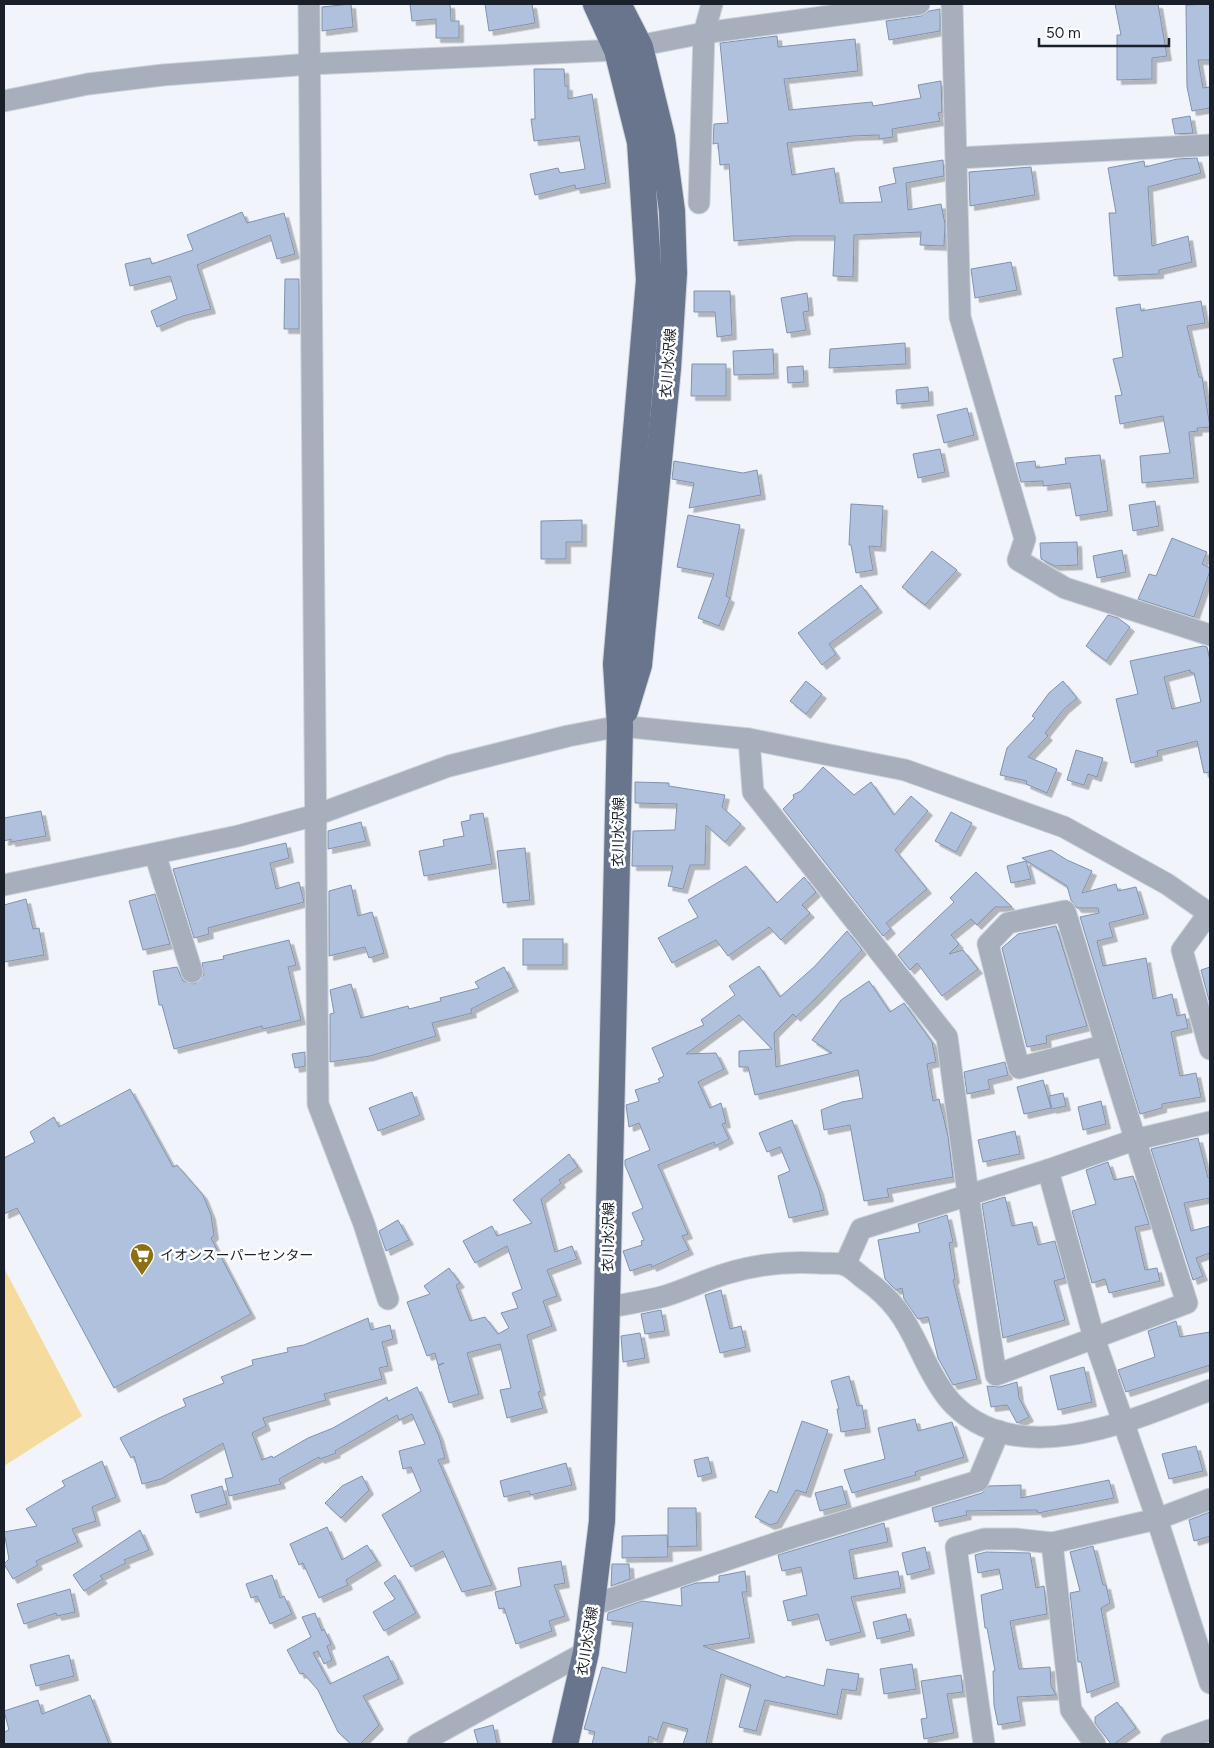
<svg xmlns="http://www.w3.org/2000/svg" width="1214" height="1748" font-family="Figtree,'Noto Sans JP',sans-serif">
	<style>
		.green { fill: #f5db9d }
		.building { fill: #afc1dd; stroke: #8192ad; fill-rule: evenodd; filter: url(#shadow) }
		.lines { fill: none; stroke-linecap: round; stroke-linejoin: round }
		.minor-casing { stroke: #ced3da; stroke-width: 23 }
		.major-casing { stroke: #ced3da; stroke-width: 28 }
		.minor { stroke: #a7afbc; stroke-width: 21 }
		.major { stroke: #68758c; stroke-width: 26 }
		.labels { text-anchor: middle; stroke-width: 5; stroke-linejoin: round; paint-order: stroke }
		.street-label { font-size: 14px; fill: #19202a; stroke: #fff }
		.poi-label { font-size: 14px; fill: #19202a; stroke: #fff; text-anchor: start }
	</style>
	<defs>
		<filter id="shadow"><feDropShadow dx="4.5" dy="4.5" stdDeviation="0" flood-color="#0004"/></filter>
	</defs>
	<rect width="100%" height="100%" fill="#f1f5fb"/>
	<path class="green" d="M4,1268L82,1416L4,1466Z"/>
	<g class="building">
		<path d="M351,4L353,27L322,31V7Z"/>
		<path d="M410,4H450L451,21H459V38H436V19L412,21Z"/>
		<path d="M485,4H532L535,23L489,31Z"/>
		<path d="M1115,4H1158L1167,56L1152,58V79L1117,80V35H1121Z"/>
		<path d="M1210,4V60H1198L1203,88L1210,87V108L1192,111L1187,87L1186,5Z"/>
		<path d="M940,9V31L889,40L886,21L921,16L929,11Z"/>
		<path d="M777,36L778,47L855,39L858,71L784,79L789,110L872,102L873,106L921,98L918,85L941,81L942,112L938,113L940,121L892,129L893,137L879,139V135L852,136L787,143L792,175L834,168L840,203L882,202L879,187L896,183L893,168L943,160L944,176L906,183L908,210L941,204L945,224L944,246L920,245L921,232L854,235L853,277L833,276L835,236H792L734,241L729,164L720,165L718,143L713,144L714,124L728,123L720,43Z"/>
		<path d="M534,69H564L565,86H568V99L592,94L606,183L576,189L575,185L535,195L530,174L558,168L560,173L585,169L579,136L534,141L531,119H535Z"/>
		<path d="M1190,116L1193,133L1175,134L1172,119Z"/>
		<path d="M1197,158L1201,173L1148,187L1152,246L1188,236L1192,262L1159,270V274L1114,276L1109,213H1116L1108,168L1144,161L1145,167L1177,159Z"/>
		<path d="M1031,167L1035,195L970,206L969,172Z"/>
		<path d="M242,212L247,223L284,213L295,254L277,259L270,235L197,265L211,309L183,316L157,327L151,311L177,299L170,276L130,286L125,264L150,258L152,264L193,250L187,235Z"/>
		<path d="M1011,262L1017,290L975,298L971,269Z"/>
		<path d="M285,279H299V329H284Z"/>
		<path d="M694,291H730L732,335L717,337L715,312H694Z"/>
		<path d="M807,293L809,311L803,312L806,330L787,333L781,298Z"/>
		<path d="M1201,301L1205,323L1187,326L1199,377H1202L1210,427L1197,428L1198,431L1189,432L1194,478L1142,483L1140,456L1170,453L1163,416L1120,424L1115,396L1122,395L1113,359L1123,357L1116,308L1140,304L1141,311Z"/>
		<path d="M905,343L906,364L829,368L830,349Z"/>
		<path d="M773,349L774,374L734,375L733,351Z"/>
		<path d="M692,364H726V396H691Z"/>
		<path d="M803,366L804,382L788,383L787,367Z"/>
		<path d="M928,387L929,401L897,404L896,390Z"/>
		<path d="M967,408L974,435L944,443L937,415Z"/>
		<path d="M940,449L945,472L918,478L913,454Z"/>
		<path d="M1100,455L1108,511L1076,516L1070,483L1043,486V481L1021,482L1016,463L1035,461L1036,468L1066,464L1065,458Z"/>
		<path d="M674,461L743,473L757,470L761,495L689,508L694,483L672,479Z"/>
		<path d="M1155,501L1159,526L1133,531L1129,505Z"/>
		<path d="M851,504L883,506L881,547L869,546L873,570L856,573L851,545H849Z"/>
		<path d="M688,515L740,525L726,596L730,598L719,626L698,618L714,574L677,567Z"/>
		<path d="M582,520V542H566V559H541V521Z"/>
		<path d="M1172,538L1207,552L1202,564L1210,568V571L1194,617L1138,599L1149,574L1156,576Z"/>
		<path d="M1077,542L1078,565L1055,566L1041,559L1040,543Z"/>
		<path d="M1122,550L1126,572L1097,578L1093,556Z"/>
		<path d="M932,551L957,570L925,605L902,587Z"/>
		<path d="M861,585L878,608L829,644L836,654L822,665L798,633Z"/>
		<path d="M1108,615L1118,618L1130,627L1106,661L1086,646Z"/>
		<path d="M1203,646L1207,647L1210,661V772L1204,773L1197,741L1157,751L1158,756L1131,763L1116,699L1138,694L1130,661ZM1190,670L1191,673H1194L1201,702L1172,709L1164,677Z"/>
		<path d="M806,681L822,694L806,714L790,701Z"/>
		<path d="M1063,681L1077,698L1064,709L1045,733L1048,736L1028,757L1057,769L1047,793L1026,784L1027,781L1000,775L1007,748L1035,718L1032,716L1049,693Z"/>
		<path d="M1076,750L1103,758L1097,777L1088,774L1084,785L1067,780Z"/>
		<path d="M823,767L854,795L871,782L894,815L911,796L928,811L895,850L927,889L886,923L891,929L883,936L783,809L794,798L793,795L801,791Z"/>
		<path d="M635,782L669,783V786L725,795L722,807L741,824L725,842L706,825L705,865H690L683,889L668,886L673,866H632L633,831L675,830L677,804L635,803Z"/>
		<path d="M41,811L46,836L11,842V839L4,841V818Z"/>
		<path d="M951,812L972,823L956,852L935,841Z"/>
		<path d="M483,813L492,864L424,876L419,851L444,846L443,840L464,836L461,822L470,820V815Z"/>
		<path d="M361,822L366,841L328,849V831Z"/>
		<path d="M286,843L289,858L270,863L276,889L299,882L304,902L208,928L209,934L194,938L173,869Z"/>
		<path d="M525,848L530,900L503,903L497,851Z"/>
		<path d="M1051,850L1067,860L1092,871L1082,893L1116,884L1118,891L1136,887L1144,914L1109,923L1113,937L1097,941L1103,966L1146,958L1153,999L1172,994L1177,1016L1185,1014L1188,1028L1171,1032L1180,1076L1196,1073L1201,1097L1162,1104V1108L1140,1114L1080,917L1099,913L1098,908H1077L1071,900L1067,886L1022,858Z"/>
		<path d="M1026,861L1031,879L1011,883L1007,866Z"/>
		<path d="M746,866L777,903L804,877L816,892L802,905L810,913L781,940L769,927L728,956L716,940L672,963L658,938L698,917L688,900Z"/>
		<path d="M976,872L1012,907H995L977,925L971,919L951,935L959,944L949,954L963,950L978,969L942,996L917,963L910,970L898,955L954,902L950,898Z"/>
		<path d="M351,885L358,916L372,912L384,953L369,958L365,947L329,956V891Z"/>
		<path d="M155,894L170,944L143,950L129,901Z"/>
		<path d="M26,899L33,929L39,928L44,955L4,962V905Z"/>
		<path d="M1056,926L1087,1026L1046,1036L1047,1043L1027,1047L1002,948L1018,934Z"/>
		<path d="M847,931L862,950L815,999L796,1017L793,1014L774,1033L776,1067L832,1053L812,1040L841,1000L869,981L890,1012L904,1003L932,1042L936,1062L927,1064L933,1101L939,1099L948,1136L953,1177L887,1189L889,1197L864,1201L850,1125L824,1130L821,1110L842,1102L863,1098L858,1070L755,1095L748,1067H739V1051L772,1049L739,1015L686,1054L716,1053L724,1069L698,1082L710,1108L721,1103L726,1123L722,1124L729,1139L715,1146L714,1142L658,1165L688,1234L682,1236L689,1250L652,1267L651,1264L630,1271L623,1251L642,1245L641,1241L644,1240L632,1213L643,1208L625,1165V1160L650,1150L639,1123L629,1127L626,1105L639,1101L635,1090L660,1082L658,1079L664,1076L652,1048L704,1025L701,1020L735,995L729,986L759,966L780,997L814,967Z"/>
		<rect x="523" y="939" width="40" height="26"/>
		<path d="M289,940L296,965L288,967L301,1020L263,1029L262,1026L174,1049L162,1005H159L153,971L177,967L183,981L195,984L204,975L202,963L224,959L223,956Z"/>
		<path d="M504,967L514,987L471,1009L472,1013L432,1023L436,1036L370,1056L330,1062V1014L334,1013L330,990L351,984L361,1018L408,1006L409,1009L441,1001L440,998L479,988L475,982Z"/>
		<path d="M1210,967V1004L1201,970Z"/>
		<path d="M305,1052V1066L295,1068L292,1054Z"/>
		<path d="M1005,1062L1008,1075L988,1080L990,1089L967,1094L964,1072Z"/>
		<path d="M1043,1080L1051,1108L1024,1114L1017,1087Z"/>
		<path d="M130,1089L173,1167L177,1165L203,1195L211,1215L214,1235L211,1238L251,1314L114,1388L17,1208L4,1214V1158L35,1142L30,1132L54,1117L59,1127Z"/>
		<path d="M412,1092L420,1115L378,1131L369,1108Z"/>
		<path d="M1063,1093L1066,1106L1052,1109L1049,1096Z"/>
		<path d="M1101,1101L1106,1124L1083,1130L1078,1107Z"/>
		<path d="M792,1120L819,1190L824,1210L789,1218L778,1176L790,1171L780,1147L767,1152L759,1133Z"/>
		<path d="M1015,1131L1020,1154L983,1162L978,1140Z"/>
		<path d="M1198,1138L1208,1178L1210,1177V1198L1184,1203L1191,1231L1210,1226V1253L1196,1258L1203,1276L1193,1280L1151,1149Z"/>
		<path d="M569,1154L578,1167L559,1180L561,1183L541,1199L555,1252L572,1246L577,1259L547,1270L557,1296L543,1301L552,1326L527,1335L541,1391L538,1392L543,1408L507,1418L500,1390L511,1388L500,1344L467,1353L479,1394L449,1403L438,1366L444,1363L438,1365L435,1353L427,1356L407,1302L430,1294L424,1286L449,1268L460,1283L456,1285L470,1321L485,1317L498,1334L509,1328L501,1313L518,1308L512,1293L522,1289L507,1246L475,1263L463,1241L492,1226L497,1236L532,1223L513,1200Z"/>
		<path d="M1108,1162L1114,1180L1133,1176L1149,1224L1135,1227L1145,1270L1157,1268L1160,1281L1109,1293L1105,1279L1092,1283L1072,1211L1096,1204L1086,1170Z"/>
		<path d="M1005,1197L1012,1226L1032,1222L1038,1245L1055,1241L1065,1278L1054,1281L1065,1320L1003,1338L982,1204Z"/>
		<path d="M947,1215L953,1242L949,1243L955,1279L953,1280L977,1379L953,1385L938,1358L928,1317L918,1319L904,1299L902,1288L896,1290L885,1279L878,1240L920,1232L918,1224Z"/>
		<path d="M398,1220L409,1240L386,1251L379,1231Z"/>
		<path d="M721,1290L730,1329L741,1326L746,1347L720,1353L705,1295Z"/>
		<path d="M661,1310L665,1331L645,1334L641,1314Z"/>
		<path d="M368,1318L371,1330L390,1325L393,1339L382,1342L388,1366L379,1368L382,1379L324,1394L326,1400L263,1418L266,1426L252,1433L262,1460L272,1456L273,1458L308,1438L333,1428L387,1397L388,1401L417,1387L439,1436L445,1458L438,1460L492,1585L462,1592L443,1551L411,1567L382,1515L421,1491L411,1467L403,1469L399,1451L425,1444L412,1414L399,1420L397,1415L335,1451L336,1453L320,1459L319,1457L279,1479L281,1484L229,1496L225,1479L233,1477L223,1443L161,1479L142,1484L134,1456L131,1458L120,1438L161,1417L186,1406L183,1399L224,1383L221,1377L253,1365L252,1360L288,1352L287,1348L304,1345Z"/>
		<path d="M1176,1321L1180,1337L1210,1332V1365L1126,1392L1118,1370L1155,1357L1148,1331Z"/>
		<path d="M640,1333L645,1358L623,1362L621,1336Z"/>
		<path d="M1084,1367L1092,1402L1058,1410L1050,1376Z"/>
		<path d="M849,1376L857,1406L862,1405L866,1428L841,1432L837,1409H839L831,1381Z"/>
		<path d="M1017,1382L1019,1398L1029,1417L1017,1423L1007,1405L991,1407L987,1386L1000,1387Z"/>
		<path d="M915,1419L918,1431L952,1422L964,1457L915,1472L916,1475L852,1493L844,1470L885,1459L878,1428Z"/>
		<path d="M802,1421L828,1430L806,1493L796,1490L777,1523L770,1525L755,1517L770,1490L777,1493Z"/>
		<path d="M1196,1446L1203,1471L1169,1479L1162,1454Z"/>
		<path d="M708,1457L712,1473L698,1477L694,1460Z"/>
		<path d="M102,1461L116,1497L92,1507L96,1521L72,1529L78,1542L36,1561L38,1565L13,1579L4,1564L9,1559L4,1532L37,1526L26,1509L65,1486L62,1481Z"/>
		<path d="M566,1463L572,1485L530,1495L529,1491L504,1497L500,1481Z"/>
		<path d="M362,1476L369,1490L341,1518L325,1503L342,1486Z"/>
		<path d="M1109,1480L1114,1498L1038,1513L1037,1510L966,1511L967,1515L935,1522L932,1508L982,1493L989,1486L1021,1485V1498Z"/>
		<path d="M222,1486L227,1504L196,1513L191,1495Z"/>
		<path d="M842,1486L847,1504L820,1511L815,1493Z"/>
		<path d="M668,1508H696L697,1546L668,1547Z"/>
		<path d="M1210,1512V1536L1194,1541L1189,1520Z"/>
		<path d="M884,1523L888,1542L849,1550L854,1579L898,1571L901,1588L851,1597L861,1632L826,1641L818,1614L788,1621L783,1601L807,1595L801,1567L782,1571L778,1555Z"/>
		<path d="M327,1527L342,1560L367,1545L377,1561L346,1580L348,1585L319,1598L303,1563L299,1565L290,1544Z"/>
		<path d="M140,1530L149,1550L124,1560L126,1563L100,1576L103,1579L84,1591L73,1575Z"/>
		<path d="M667,1535L668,1557L622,1558V1536Z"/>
		<path d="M1093,1546L1103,1585H1106L1110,1603L1101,1608L1115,1682L1087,1693L1081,1662H1078L1070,1593L1080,1591L1070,1552Z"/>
		<path d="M925,1547L930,1569L907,1575L902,1553Z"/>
		<path d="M986,1552L1030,1553L1036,1588L1044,1586L1047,1614L1010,1621L1019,1669L1050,1667L1051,1686L1056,1695L1017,1697L1021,1721L998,1725L994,1705L993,1671H995L987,1628H985L981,1595L1003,1589L999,1569L978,1573L975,1555Z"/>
		<path d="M561,1561L565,1583L554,1585L565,1616L549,1621L552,1631L516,1644L504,1608L499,1609L495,1592L521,1586L518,1568Z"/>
		<path d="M612,1564H629L630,1579L611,1586Z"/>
		<path d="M745,1571L747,1592H742L750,1638L703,1646L785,1678L786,1676L824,1686L827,1669L859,1674L856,1691L842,1689L837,1715L765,1700L756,1731L739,1727L751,1685L721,1674L706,1744H683L688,1729L663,1722L657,1740L649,1736L648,1744H592L595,1732L584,1729L602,1667L626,1673L633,1623L607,1620L608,1613L642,1601L682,1606L681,1588L696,1583L719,1582V1576Z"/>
		<path d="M272,1575L280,1598L284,1596L292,1614L270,1624L257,1596L251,1598L246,1584Z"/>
		<path d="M395,1575L416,1613L384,1631L373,1612L395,1599L384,1583Z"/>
		<path d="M70,1589L75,1612L57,1616L56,1613L24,1624L17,1604Z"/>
		<path d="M315,1613L322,1631L324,1629L331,1644L327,1646L332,1660L324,1664L318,1651L313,1653L330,1684L388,1656L399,1679L363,1696L379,1725L360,1744H351L338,1732L318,1690L303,1673L300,1674L287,1650L311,1637L302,1617Z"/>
		<path d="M906,1614L910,1631L877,1639L873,1622Z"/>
		<path d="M69,1655L74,1676L36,1686L30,1665Z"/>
		<path d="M912,1664L916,1689L884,1694L880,1669Z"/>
		<path d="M961,1675L963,1692L947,1694L954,1733L924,1739L921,1719L927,1718L921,1681Z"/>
		<path d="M90,1695L109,1744H4V1732L9,1730L4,1711L38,1700L42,1714Z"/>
		<path d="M1117,1702L1136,1728L1114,1744H1111L1095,1723V1717Z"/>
		<path d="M493,1725L497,1744H478L474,1730Z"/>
	</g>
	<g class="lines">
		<g class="minor-casing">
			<g id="minor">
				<path d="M309,4L318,1104L364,1224L388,1299"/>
				<path d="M952,4L960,317L1025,539L1018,560L1065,588L1210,635"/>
				<path d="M4,101L88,84L163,75L311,64L617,50L704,33L919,4"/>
				<path d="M957,158L1210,145"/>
				<path d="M699,203L704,33L712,4"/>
				<path d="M749,739L753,792L947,1037L968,1194L996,1375L1187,1303C1145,1173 1105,1042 1065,911L1008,923L988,944L1019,1068L1106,1045"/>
				<path d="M155,854L192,972"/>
				<path d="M4,885L238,836L316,815L449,766L568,736L620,726L749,739L905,770L1064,827L1167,884L1210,914"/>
				<path d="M1209,913L1182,950L1210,1049"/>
				<path d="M1048,1170L1094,1338L1157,1519L1210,1683"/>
				<path d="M845,1265L861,1229L1048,1170L1134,1140L1210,1122"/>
				<path d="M606,1308C625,1304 646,1301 665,1296C685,1290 705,1280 725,1274C757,1264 785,1261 818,1263C826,1264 837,1262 845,1265C851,1267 858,1274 863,1278C893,1299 905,1318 920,1350C929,1369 940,1391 954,1405C1021,1472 1138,1418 1210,1390"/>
				<path d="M1052,1543L1071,1710L1095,1744"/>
				<path d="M593,1605L791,1538L978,1481L999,1431"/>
				<path d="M418,1744L586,1652"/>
				<path d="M984,1744L956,1547L984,1539H1015L1052,1543L1157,1519L1210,1499"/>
				<path d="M1171,1744L1210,1730"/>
			</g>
		</g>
		<g class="major-casing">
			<g id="major">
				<path d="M618,4L640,47L662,137L672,211L674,273L668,368L639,665L625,711"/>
				<path d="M565,1744L586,1652L602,1521L620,726L616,664L649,280L640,142L617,50L596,4"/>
			</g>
		</g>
		<use href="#minor" class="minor"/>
		<use href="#major" class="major"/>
	</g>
	<defs>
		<g id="supermarket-pin" transform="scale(1.25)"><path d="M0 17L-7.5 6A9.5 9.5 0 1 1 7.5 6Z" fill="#8e7014" stroke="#fff"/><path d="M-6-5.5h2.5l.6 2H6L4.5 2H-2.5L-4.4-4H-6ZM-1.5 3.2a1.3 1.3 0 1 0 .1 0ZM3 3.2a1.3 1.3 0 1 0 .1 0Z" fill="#fff"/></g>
	</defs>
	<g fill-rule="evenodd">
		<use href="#supermarket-pin" x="142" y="1255"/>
	</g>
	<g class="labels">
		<g class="street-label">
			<text transform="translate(668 363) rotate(-86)" y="5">衣川水沢線</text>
			<text transform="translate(618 832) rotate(-89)" y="5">衣川水沢線</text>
			<text transform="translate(608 1237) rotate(-89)" y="5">衣川水沢線</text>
			<text transform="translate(587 1641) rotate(-81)" y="5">衣川水沢線</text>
		</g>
		<g class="poi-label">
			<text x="160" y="1260">イオンスーパーセンター</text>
		</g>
	</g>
	<rect width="1214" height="1748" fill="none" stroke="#19202a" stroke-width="10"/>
	<path d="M1039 38v8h130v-8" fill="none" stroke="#19202a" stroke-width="2.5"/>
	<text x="1046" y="38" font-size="15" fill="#19202a" stroke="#ffffff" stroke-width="4" paint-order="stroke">50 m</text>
</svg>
